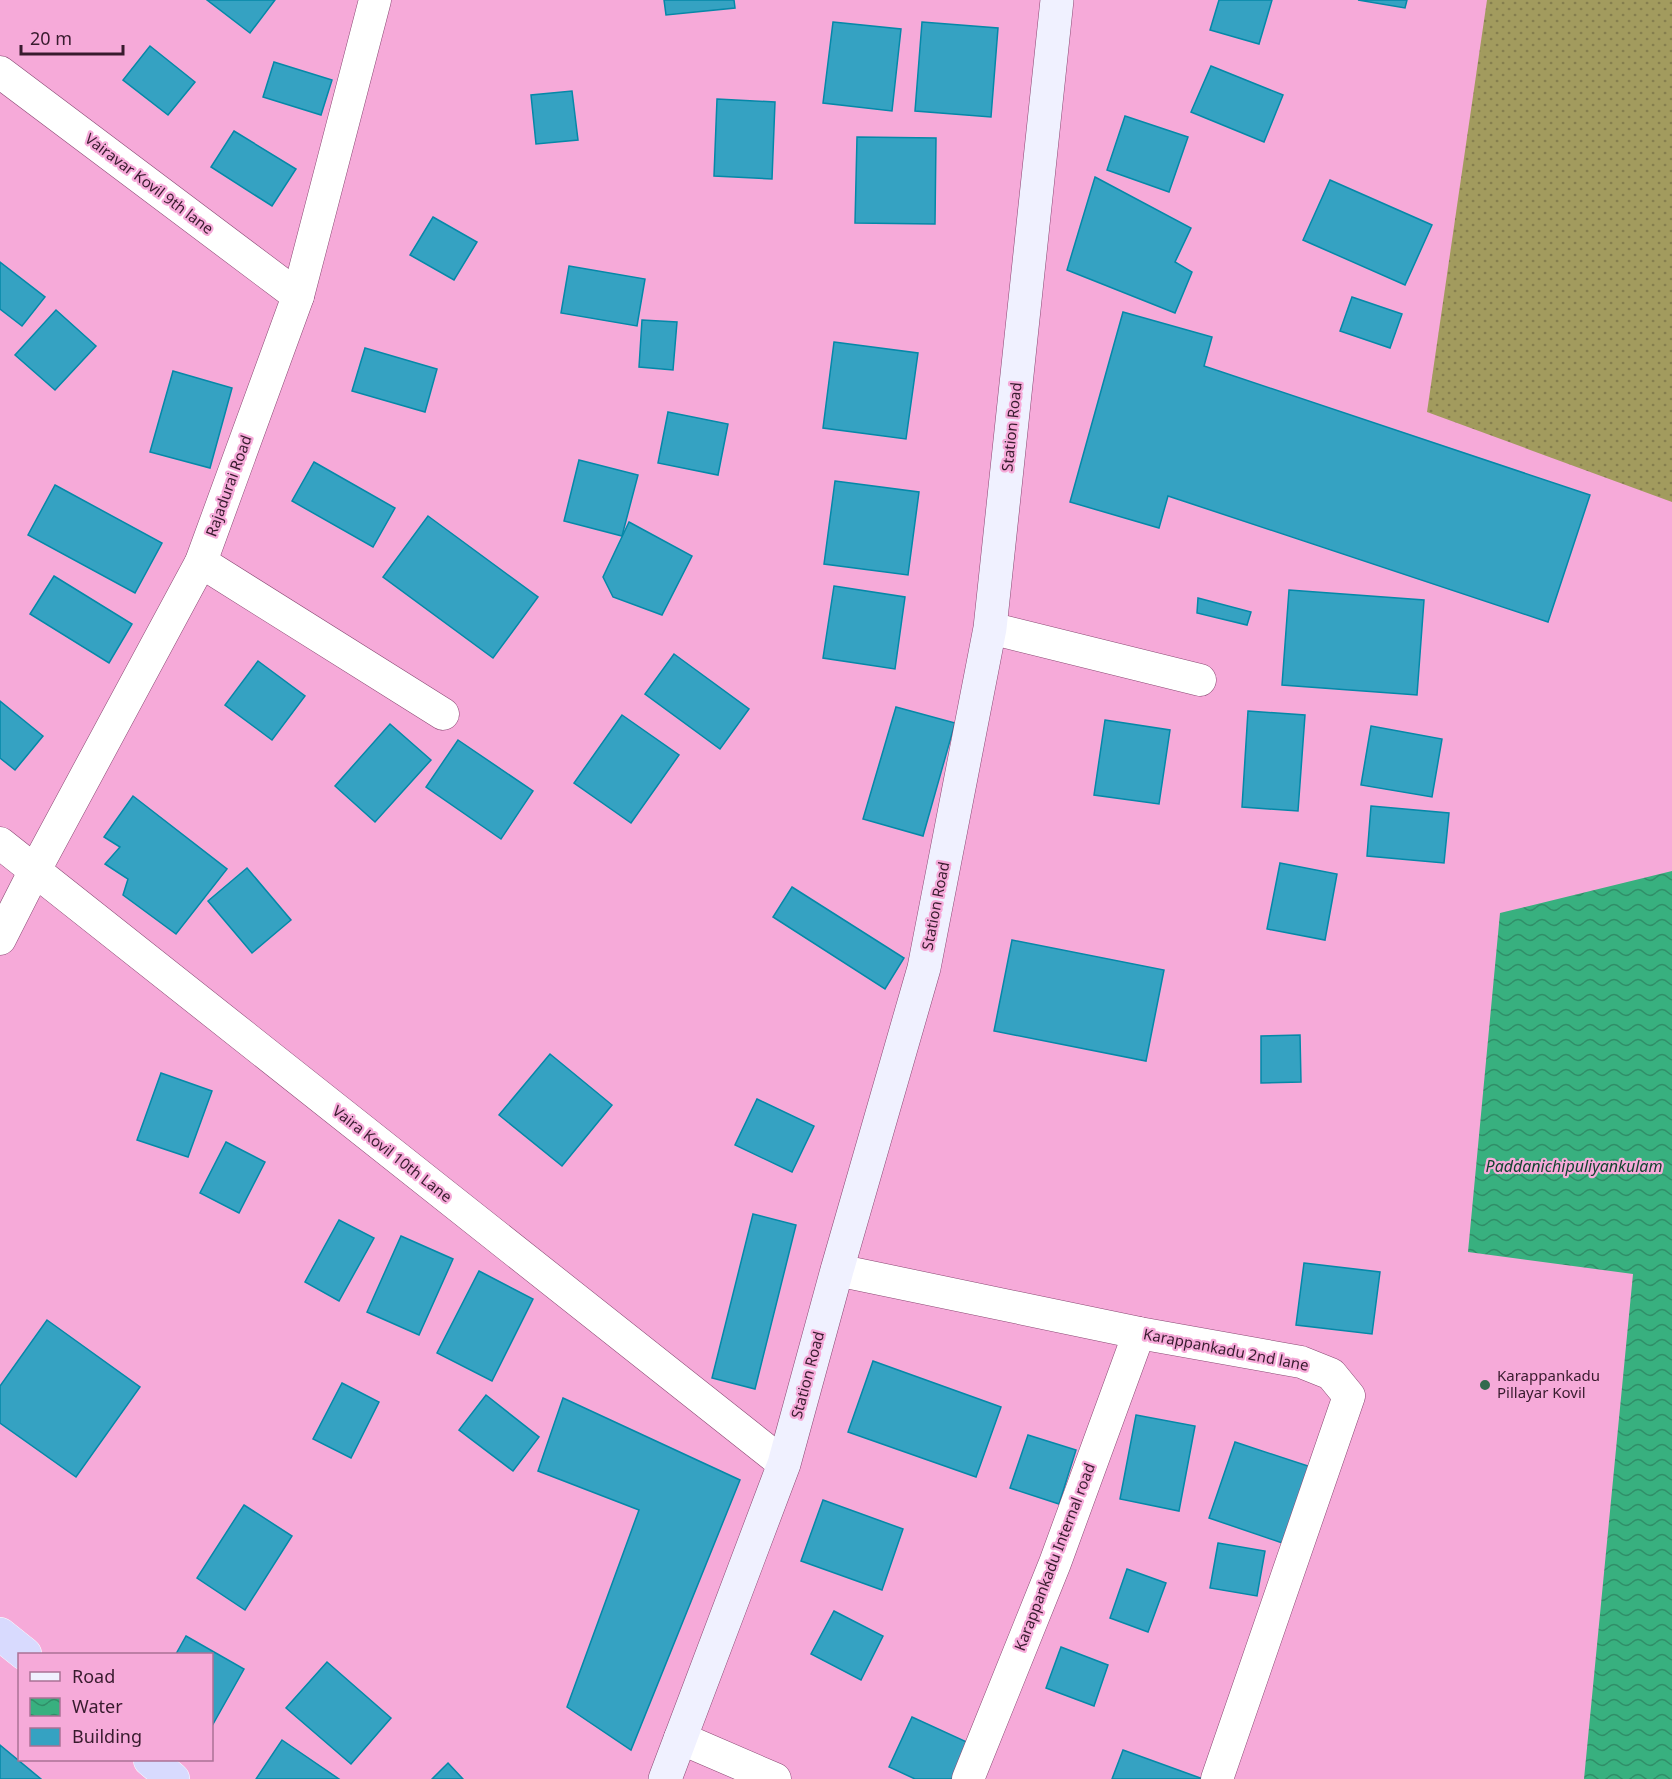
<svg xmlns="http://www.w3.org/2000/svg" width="1672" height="1779" font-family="'Noto Sans',sans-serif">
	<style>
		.grass { fill: url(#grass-dots) }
		.water { fill: url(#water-waves) }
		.building { fill: #35a2c2; stroke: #0588a8; stroke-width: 1.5 }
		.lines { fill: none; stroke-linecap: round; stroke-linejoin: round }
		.minor-casing { stroke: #8a4873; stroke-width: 33 }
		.secondary-casing { stroke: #8a4873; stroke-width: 34 }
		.trunk-casing { stroke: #fff; stroke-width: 34 }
		.minor { stroke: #fff; stroke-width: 32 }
		.secondary { stroke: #f0f1ff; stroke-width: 33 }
		.trunk { stroke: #d8dafe; stroke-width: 33 }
		.poi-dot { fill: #32694f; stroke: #f6aad9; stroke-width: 2 }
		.labels { text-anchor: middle; stroke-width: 4.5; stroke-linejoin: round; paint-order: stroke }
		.street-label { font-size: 15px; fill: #381b2e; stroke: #f6aad9 }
		.poi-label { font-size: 15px; fill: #381b2e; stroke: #f6aad9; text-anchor: start }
		.water-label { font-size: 16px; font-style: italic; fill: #12432f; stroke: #f6aad9 }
	</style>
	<defs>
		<pattern id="grass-dots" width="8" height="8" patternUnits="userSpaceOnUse" patternTransform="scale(1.5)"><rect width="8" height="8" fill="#a29b5e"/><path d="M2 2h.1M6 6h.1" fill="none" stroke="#857e4e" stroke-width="1.8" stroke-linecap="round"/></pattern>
		<pattern id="water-waves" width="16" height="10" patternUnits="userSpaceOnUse" patternTransform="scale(1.5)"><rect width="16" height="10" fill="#38b07f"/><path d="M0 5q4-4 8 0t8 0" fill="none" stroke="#308e68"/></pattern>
	</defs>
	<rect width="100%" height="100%" fill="#f6aad9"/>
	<path class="grass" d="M1487,0H1672V502L1427,412Z"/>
	<path class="water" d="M1672,871V1779H1584L1633,1274L1468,1252L1500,913Z"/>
	<g class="building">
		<path d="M207,0H275L250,33Z"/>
		<path d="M664,0H734L735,8L666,15Z"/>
		<path d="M1219,0H1272L1259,44L1210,30Z"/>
		<path d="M1358,0H1407L1405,8Z"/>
		<path d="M833,22L901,29L892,111L823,103Z"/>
		<path d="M922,22L998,28L991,117L915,111Z"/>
		<path d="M150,46L195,82L168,115L123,80Z"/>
		<path d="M274,62L332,80L321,115L263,97Z"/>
		<path d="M1211,66L1283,95L1264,142L1191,112Z"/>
		<path d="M572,91L578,140L536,144L531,95Z"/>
		<path d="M717,99L775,102L772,179L714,176Z"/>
		<path d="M1125,116L1188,137L1169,192L1107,170Z"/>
		<path d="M234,131L296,169L272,206L211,167Z"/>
		<path d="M857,137L936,138L935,224L855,223Z"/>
		<path d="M1095,177L1191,228L1175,262L1192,272L1175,313L1067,270Z"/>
		<path d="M1330,180L1432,225L1405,285L1303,240Z"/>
		<path d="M433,217L477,242L454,280L410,255Z"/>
		<path d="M0,262L45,297L22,326L0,309Z"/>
		<path d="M569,266L645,279L637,326L561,313Z"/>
		<path d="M1352,297L1402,314L1390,348L1340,331Z"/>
		<path d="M56,310L96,346L55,390L15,355Z"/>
		<path d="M1123,312L1212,337L1204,366L1590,495L1548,622L1168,496L1159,528L1070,502Z"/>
		<path d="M642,320L677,322L673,370L639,367Z"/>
		<path d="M834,342L918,353L906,439L823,428Z"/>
		<path d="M365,348L437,369L425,412L352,391Z"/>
		<path d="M173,371L232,388L210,468L150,452Z"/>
		<path d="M668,412L728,424L718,475L658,463Z"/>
		<path d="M579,460L638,475L622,536L564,521Z"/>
		<path d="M314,462L395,508L373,547L292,501Z"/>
		<path d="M835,481L919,492L908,575L824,564Z"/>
		<path d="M55,485L162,543L135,593L28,535Z"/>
		<path d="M428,516L538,597L493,658L383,577Z"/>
		<path d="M629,522L692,556L662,615L613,597L603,577Z"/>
		<path d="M54,576L132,624L109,663L30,614Z"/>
		<path d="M834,586L905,597L895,669L823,658Z"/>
		<path d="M1289,590L1424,600L1417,695L1282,685Z"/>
		<path d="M1198,598L1251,612L1247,625L1197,613Z"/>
		<path d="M674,654L749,709L720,749L645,694Z"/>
		<path d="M258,661L305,696L272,740L225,705Z"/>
		<path d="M0,701L43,736L15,770L0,758Z"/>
		<path d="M896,707L955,723L923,836L863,819Z"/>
		<path d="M1248,711L1305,715L1298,811L1242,807Z"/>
		<path d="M622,715L679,755L631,823L574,783Z"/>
		<path d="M1105,720L1170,730L1159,804L1094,795Z"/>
		<path d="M390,724L431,760L375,822L335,786Z"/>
		<path d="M1371,726L1442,739L1432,797L1361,785Z"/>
		<path d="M458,740L533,791L501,839L426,787Z"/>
		<path d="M133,796L227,869L176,934L123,895L128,879L105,864L120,847L104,837Z"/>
		<path d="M1371,806L1449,813L1444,863L1367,856Z"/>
		<path d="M1280,863L1337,874L1325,940L1267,929Z"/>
		<path d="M247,868L291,920L252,953L208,901Z"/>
		<path d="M792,887L904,958L885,989L773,917Z"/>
		<path d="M1012,940L1164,970L1146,1061L994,1031Z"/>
		<path d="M1300,1035L1301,1082L1261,1083V1036Z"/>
		<path d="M550,1054L612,1105L562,1166L499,1115Z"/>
		<path d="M161,1073L212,1091L188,1157L137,1140Z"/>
		<path d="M757,1099L814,1126L792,1172L735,1145Z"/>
		<path d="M226,1142L265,1162L239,1213L200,1193Z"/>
		<path d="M753,1214L796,1225L755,1389L712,1378Z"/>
		<path d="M339,1220L374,1238L339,1301L305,1282Z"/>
		<path d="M401,1236L453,1259L419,1335L367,1312Z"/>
		<path d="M1304,1263L1380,1272L1372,1334L1296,1325Z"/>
		<path d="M479,1271L533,1299L492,1381L437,1353Z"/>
		<path d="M47,1320L140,1387L76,1477L0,1423V1386Z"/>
		<path d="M873,1361L1001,1407L976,1477L848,1432Z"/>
		<path d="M342,1383L379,1402L351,1458L313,1439Z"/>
		<path d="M486,1395L539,1437L513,1471L459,1430Z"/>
		<path d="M563,1398L740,1480L631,1750L567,1707L639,1510L538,1471Z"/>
		<path d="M1136,1415L1195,1426L1179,1511L1120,1499Z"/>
		<path d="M1028,1435L1076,1450L1059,1504L1010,1488Z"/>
		<path d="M1235,1442L1317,1469L1291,1546L1209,1518Z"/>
		<path d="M823,1500L903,1529L882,1590L801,1561Z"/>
		<path d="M244,1505L292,1536L245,1610L197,1578Z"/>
		<path d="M1218,1543L1265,1551L1257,1596L1210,1588Z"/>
		<path d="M1127,1569L1166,1583L1148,1632L1110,1618Z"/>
		<path d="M834,1611L883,1636L861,1680L811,1654Z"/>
		<path d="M186,1636L244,1669L212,1726V1654H176Z"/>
		<path d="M1061,1647L1108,1665L1094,1706L1046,1688Z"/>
		<path d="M327,1662L391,1718L351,1764L286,1708Z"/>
		<path d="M912,1717L969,1743L953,1779H915L889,1767Z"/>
		<path d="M282,1740L339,1779H256Z"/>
		<path d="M0,1745L41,1779H0Z"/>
		<path d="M1123,1750L1203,1779H1112Z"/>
		<path d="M448,1763L463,1779H432Z"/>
	</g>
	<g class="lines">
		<g class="minor-casing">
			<g id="minor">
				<path d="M0,72L298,296"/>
				<path d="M201,562L443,714"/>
				<path d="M990,628L1200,680"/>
				<path d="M0,843L784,1464"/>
				<path d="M0,939L34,872L201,562L298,296L375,0"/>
				<path d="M837,1270L1139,1333L1301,1362L1331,1374L1349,1396L1217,1779"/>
				<path d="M680,1738L775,1779"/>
				<path d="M968,1779L1055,1563L1139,1333"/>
			</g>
		</g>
		<g class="secondary-casing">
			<path id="secondary" d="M665,1779L784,1464L837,1270L924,968L990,628L1057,0"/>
		</g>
		<g class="trunk-casing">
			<g id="trunk">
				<path d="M0,1634L25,1654"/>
				<path d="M150,1760L173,1779"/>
			</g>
		</g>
		<use href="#minor" class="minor"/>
		<use href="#secondary" class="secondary"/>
		<use href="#trunk" class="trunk"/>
	</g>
	<circle class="poi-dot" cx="1485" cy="1385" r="6"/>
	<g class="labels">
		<g class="street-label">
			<text transform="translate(149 184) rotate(37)" y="5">Vairavar Kovil 9th lane</text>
			<text transform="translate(1012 427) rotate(-84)" y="5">Station Road</text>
			<text transform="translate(229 486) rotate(-70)" y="5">Rajadurai Road</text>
			<text transform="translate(936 906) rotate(-79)" y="5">Station Road</text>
			<text transform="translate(392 1154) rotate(38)" y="5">Vaira Kovil 10th Lane</text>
			<text transform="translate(1226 1350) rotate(11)" y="5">Karappankadu 2nd lane</text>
			<text transform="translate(808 1375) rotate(-75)" y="5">Station Road</text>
			<text transform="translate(1055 1557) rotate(-69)" y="5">Karappankadu Internal road</text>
		</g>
		<g class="poi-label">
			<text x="1497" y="1381">Karappankadu<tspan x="1497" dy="17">Pillayar Kovil</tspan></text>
		</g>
		<g class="water-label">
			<text x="1574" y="1172">Paddanichipuliyankulam</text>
		</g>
	</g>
	<rect x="18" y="1653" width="195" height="108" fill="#f6aad9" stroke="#aa7195" stroke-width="1.5"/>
	<rect x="30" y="1672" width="30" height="9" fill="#f0f1ff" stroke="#aa7195" stroke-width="1.5"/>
	<text x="72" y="1683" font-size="18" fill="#381b2e">Road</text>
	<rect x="30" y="1698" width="30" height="18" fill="url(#water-waves)" stroke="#aa7195" stroke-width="1.5"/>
	<text x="72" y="1713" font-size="18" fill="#381b2e">Water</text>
	<rect x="30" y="1728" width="30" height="18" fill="#35a2c2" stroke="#aa7195" stroke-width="1.5"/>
	<text x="72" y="1743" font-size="18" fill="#381b2e">Building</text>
	<path d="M21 45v9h102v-9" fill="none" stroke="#381b2e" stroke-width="3"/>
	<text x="30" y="45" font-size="18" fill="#381b2e" stroke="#f6aad9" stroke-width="4.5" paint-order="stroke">20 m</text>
</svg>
